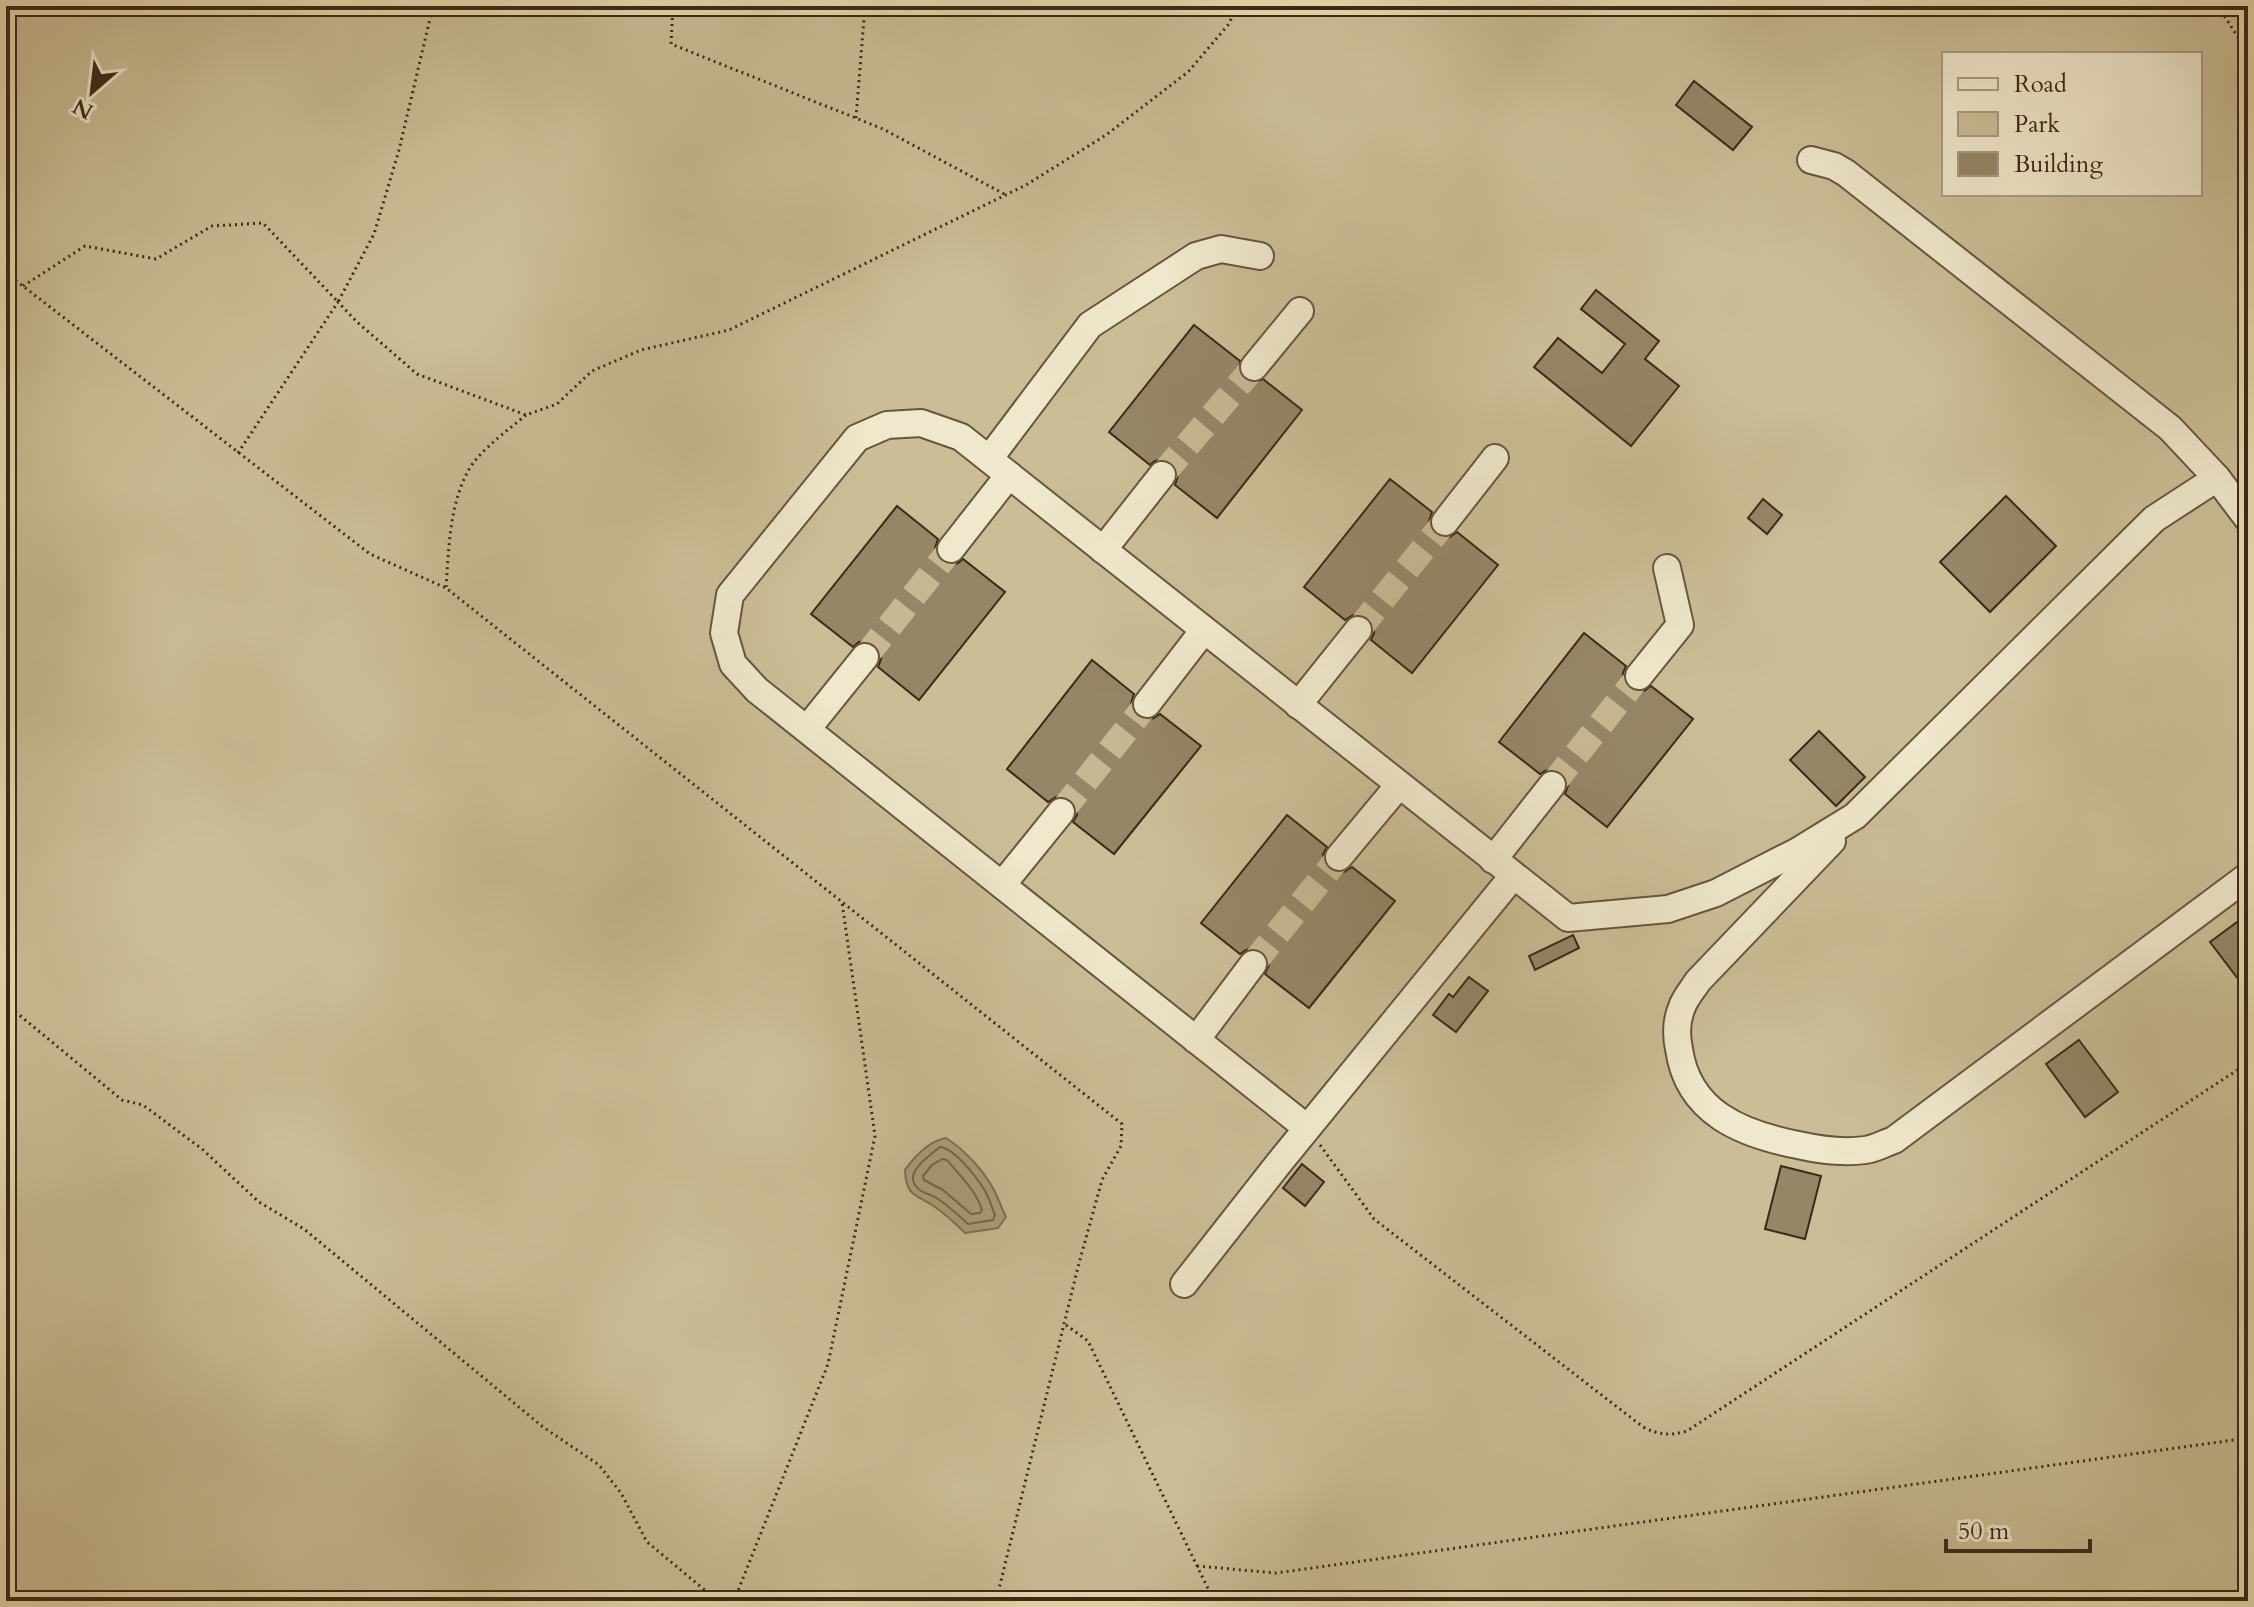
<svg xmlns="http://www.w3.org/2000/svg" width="2254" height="1607" font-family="Cardo,serif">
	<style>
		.green { fill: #cbbe97; stroke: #847457; stroke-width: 2; fill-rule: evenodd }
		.water { fill: #ae9f7d; stroke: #807054; stroke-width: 2 }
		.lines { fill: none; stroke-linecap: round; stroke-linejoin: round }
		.shore { stroke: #75644a; stroke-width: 2 }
		.building { fill: #958667; stroke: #3c2917; stroke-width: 2 }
		.minor-tunnel { stroke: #c6b892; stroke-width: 26; stroke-dasharray: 26 13; stroke-linecap: butt }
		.minor-casing { stroke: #67563e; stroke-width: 30 }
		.path { stroke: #3c2917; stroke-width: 3; stroke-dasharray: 2 4; stroke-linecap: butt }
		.minor { stroke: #f0e8cc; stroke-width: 26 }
	</style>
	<rect width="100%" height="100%" fill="#e8dcb1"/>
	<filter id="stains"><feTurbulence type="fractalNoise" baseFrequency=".0025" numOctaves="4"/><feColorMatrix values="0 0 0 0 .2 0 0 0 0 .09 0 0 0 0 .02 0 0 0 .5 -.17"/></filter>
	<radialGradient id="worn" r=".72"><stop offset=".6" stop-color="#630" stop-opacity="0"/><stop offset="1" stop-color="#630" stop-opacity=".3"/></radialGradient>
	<path class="green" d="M6,6H2248V1601H6ZM1944,54H2200V194H1944Z"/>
	<path class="water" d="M946,1138C965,1150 985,1172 995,1192C999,1200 1002,1209 1006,1217L998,1228L965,1233C956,1224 946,1215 935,1207C917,1194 906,1198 905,1170C915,1156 928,1141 946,1138Z"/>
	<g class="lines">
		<g class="shore">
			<path d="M940,1147C955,1148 982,1183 988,1197C991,1203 992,1209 995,1215L993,1220L968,1224C959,1216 949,1206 938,1199C933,1195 926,1194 921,1191C899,1175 928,1157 940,1147Z"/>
			<path d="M942,1159L947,1160C959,1175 976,1190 982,1210L980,1213L971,1214L943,1190L924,1180L923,1176L932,1165Z"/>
		</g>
	</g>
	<g class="building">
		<path d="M1694,81L1752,127L1733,150L1676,105Z"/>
		<path d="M1596,290L1659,341L1645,359L1679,386L1631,446L1534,367L1558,338L1602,373L1625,344L1581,309Z"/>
		<path d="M1194,325L1240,361L1239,372L1244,380L1252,383L1263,379L1302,410L1217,518L1175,485L1178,476L1176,468L1172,463L1164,459L1155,461L1150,465L1109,432Z"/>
		<path d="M1390,479L1432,512L1429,521L1430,527L1435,534L1444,538L1450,537L1457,532L1498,565L1412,673L1371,640L1374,633L1373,625L1367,617L1360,614L1353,615L1345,620L1304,587Z"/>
		<path d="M2006,496L2056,546L1990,612L1940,562Z"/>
		<path d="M1763,499L1782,515L1767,534L1748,518Z"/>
		<path d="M897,506L938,539L935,548L936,554L941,561L950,565L958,563L963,559L1005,592L919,700L878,667L881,659L880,652L876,645L867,641L859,642L853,647L811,614Z"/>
		<path d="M1584,633L1626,666L1623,673L1624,681L1630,689L1636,692L1644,691L1651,686L1693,719L1607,827L1565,794L1568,786L1567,780L1562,773L1554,769L1545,771L1540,774L1499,742Z"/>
		<path d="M1092,660L1134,694L1131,703L1132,709L1137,716L1146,720L1154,718L1160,714L1201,746L1114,854L1073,822L1077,815L1076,807L1070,799L1064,796L1056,797L1048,802L1007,769Z"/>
		<path d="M1819,731L1865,777L1836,806L1790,760Z"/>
		<path d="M1287,815L1327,847L1323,854L1324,862L1329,870L1336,873L1344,872L1352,867L1395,901L1309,1008L1265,974L1269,965L1267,957L1263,952L1254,948L1246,950L1240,954L1201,923Z"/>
		<path d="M2248,914V992L2210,942Z"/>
		<path d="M1573,935L1579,948L1535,970L1529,956Z"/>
		<path d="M1469,977L1488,991L1456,1032L1433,1015L1449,994L1453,997Z"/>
		<path d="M2079,1040L2118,1092L2085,1117L2046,1064Z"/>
		<path d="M1302,1164L1324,1182L1305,1206L1283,1188Z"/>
		<path d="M1781,1166L1821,1176L1805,1239L1765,1229Z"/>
	</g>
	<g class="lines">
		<g class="minor-tunnel">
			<path d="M1162,475L1254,367"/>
			<path d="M1358,630L1445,522"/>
			<path d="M865,657L951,549"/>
			<path d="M1552,785L1639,676"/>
			<path d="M1061,812L1147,704"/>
			<path d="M1253,964L1339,857"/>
		</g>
		<g class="minor-casing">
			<g id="minor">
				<path d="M1811,160L1834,166L1846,173L2170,428L2217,478L2248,519"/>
				<path d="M1254,367L1300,311"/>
				<path d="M989,459L1090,325L1196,256L1221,249L1260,256"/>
				<path d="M1445,522L1495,458"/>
				<path d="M951,549L1009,475"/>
				<path d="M1103,550L1162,475"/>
				<path d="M1639,676L1680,625L1667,568"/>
				<path d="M1147,704L1204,630"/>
				<path d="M1298,705L1358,630"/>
				<path d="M807,729L865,657"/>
				<path d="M1832,841L1698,981C1693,989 1685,998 1682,1007C1676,1021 1676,1035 1679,1049C1688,1113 1742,1134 1798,1145C1820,1150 1843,1153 1865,1150C1875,1149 1885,1143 1894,1140L2248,876"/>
				<path d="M1339,857L1399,785"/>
				<path d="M1493,860L1552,785"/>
				<path d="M1002,885L1061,812"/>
				<path d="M1196,1040L1253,964"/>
				<path d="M1307,1128L757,690L733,664L724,633L730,595L857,438L887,425L921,423L961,437L1568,918L1668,909L1716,893L1798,851L1855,816L2154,519L2217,478"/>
				<path d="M1184,1284L1279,1163L1513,876"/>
			</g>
		</g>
		<g class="path">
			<path d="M673,6L671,44L883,129L1006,195"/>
			<path d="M2218,6L2248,53"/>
			<path d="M856,118L865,6"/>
			<path d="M6,273L370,554L446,588L1122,1124L1121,1146L1102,1180L1078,1267L996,1601"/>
			<path d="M23,286L85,246L156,259L212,226L263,223L338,302L374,234L399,150L433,6"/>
			<path d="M238,453L338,302L357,322L417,374L526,415L557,404L592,371L641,350L729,330L1026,185L1106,135L1188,72L1228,25L1238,6"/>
			<path d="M446,587C449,549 449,507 468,471C479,451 508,430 526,415"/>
			<path d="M6,1004L122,1100L143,1105L202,1149L259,1202L304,1229L543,1427L599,1465L621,1493L647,1542L718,1601"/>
			<path d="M1320,1145L1374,1219L1643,1427C1659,1435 1670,1436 1687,1431L2248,1063"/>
			<path d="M1066,1325L1088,1341L1214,1601"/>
			<path d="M1197,1566L1276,1573L2248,1438"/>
			<path d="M734,1601L828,1364L875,1136L842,902"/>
		</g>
		<use href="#minor" class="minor"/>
	</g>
	<rect width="2254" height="1607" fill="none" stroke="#e8dcb1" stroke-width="32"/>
	<rect x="8" y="8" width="2238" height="1591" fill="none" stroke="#3c2917" stroke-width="4"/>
	<rect x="16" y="16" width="2222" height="1575" fill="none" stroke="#3c2917" stroke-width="2"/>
	<rect x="1942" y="52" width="260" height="144" fill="#f0e8cc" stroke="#a89c84" stroke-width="2"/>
	<rect x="1958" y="78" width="40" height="12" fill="#f0e8cc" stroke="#a89c84" stroke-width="2"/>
	<text x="2014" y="92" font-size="24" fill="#3c2917">Road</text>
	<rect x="1958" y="112" width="40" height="24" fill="#cbbe97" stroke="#a89c84" stroke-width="2"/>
	<text x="2014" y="132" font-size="24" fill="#3c2917">Park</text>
	<rect x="1958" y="152" width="40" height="24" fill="#958667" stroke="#a89c84" stroke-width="2"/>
	<text x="2014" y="172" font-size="24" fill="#3c2917">Building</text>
	<g transform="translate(92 92) rotate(208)" stroke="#f0e8cc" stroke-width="6" paint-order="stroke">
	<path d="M0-6L14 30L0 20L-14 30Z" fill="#3c2917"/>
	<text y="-12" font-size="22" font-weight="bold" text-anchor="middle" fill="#3c2917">N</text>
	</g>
	<path d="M1946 1539v12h144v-12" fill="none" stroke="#3c2917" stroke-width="4"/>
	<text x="1958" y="1539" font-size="24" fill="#3c2917" stroke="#f0e8cc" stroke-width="6" paint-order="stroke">50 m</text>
	<rect width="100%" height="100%" filter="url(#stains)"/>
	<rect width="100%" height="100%" fill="url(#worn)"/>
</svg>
